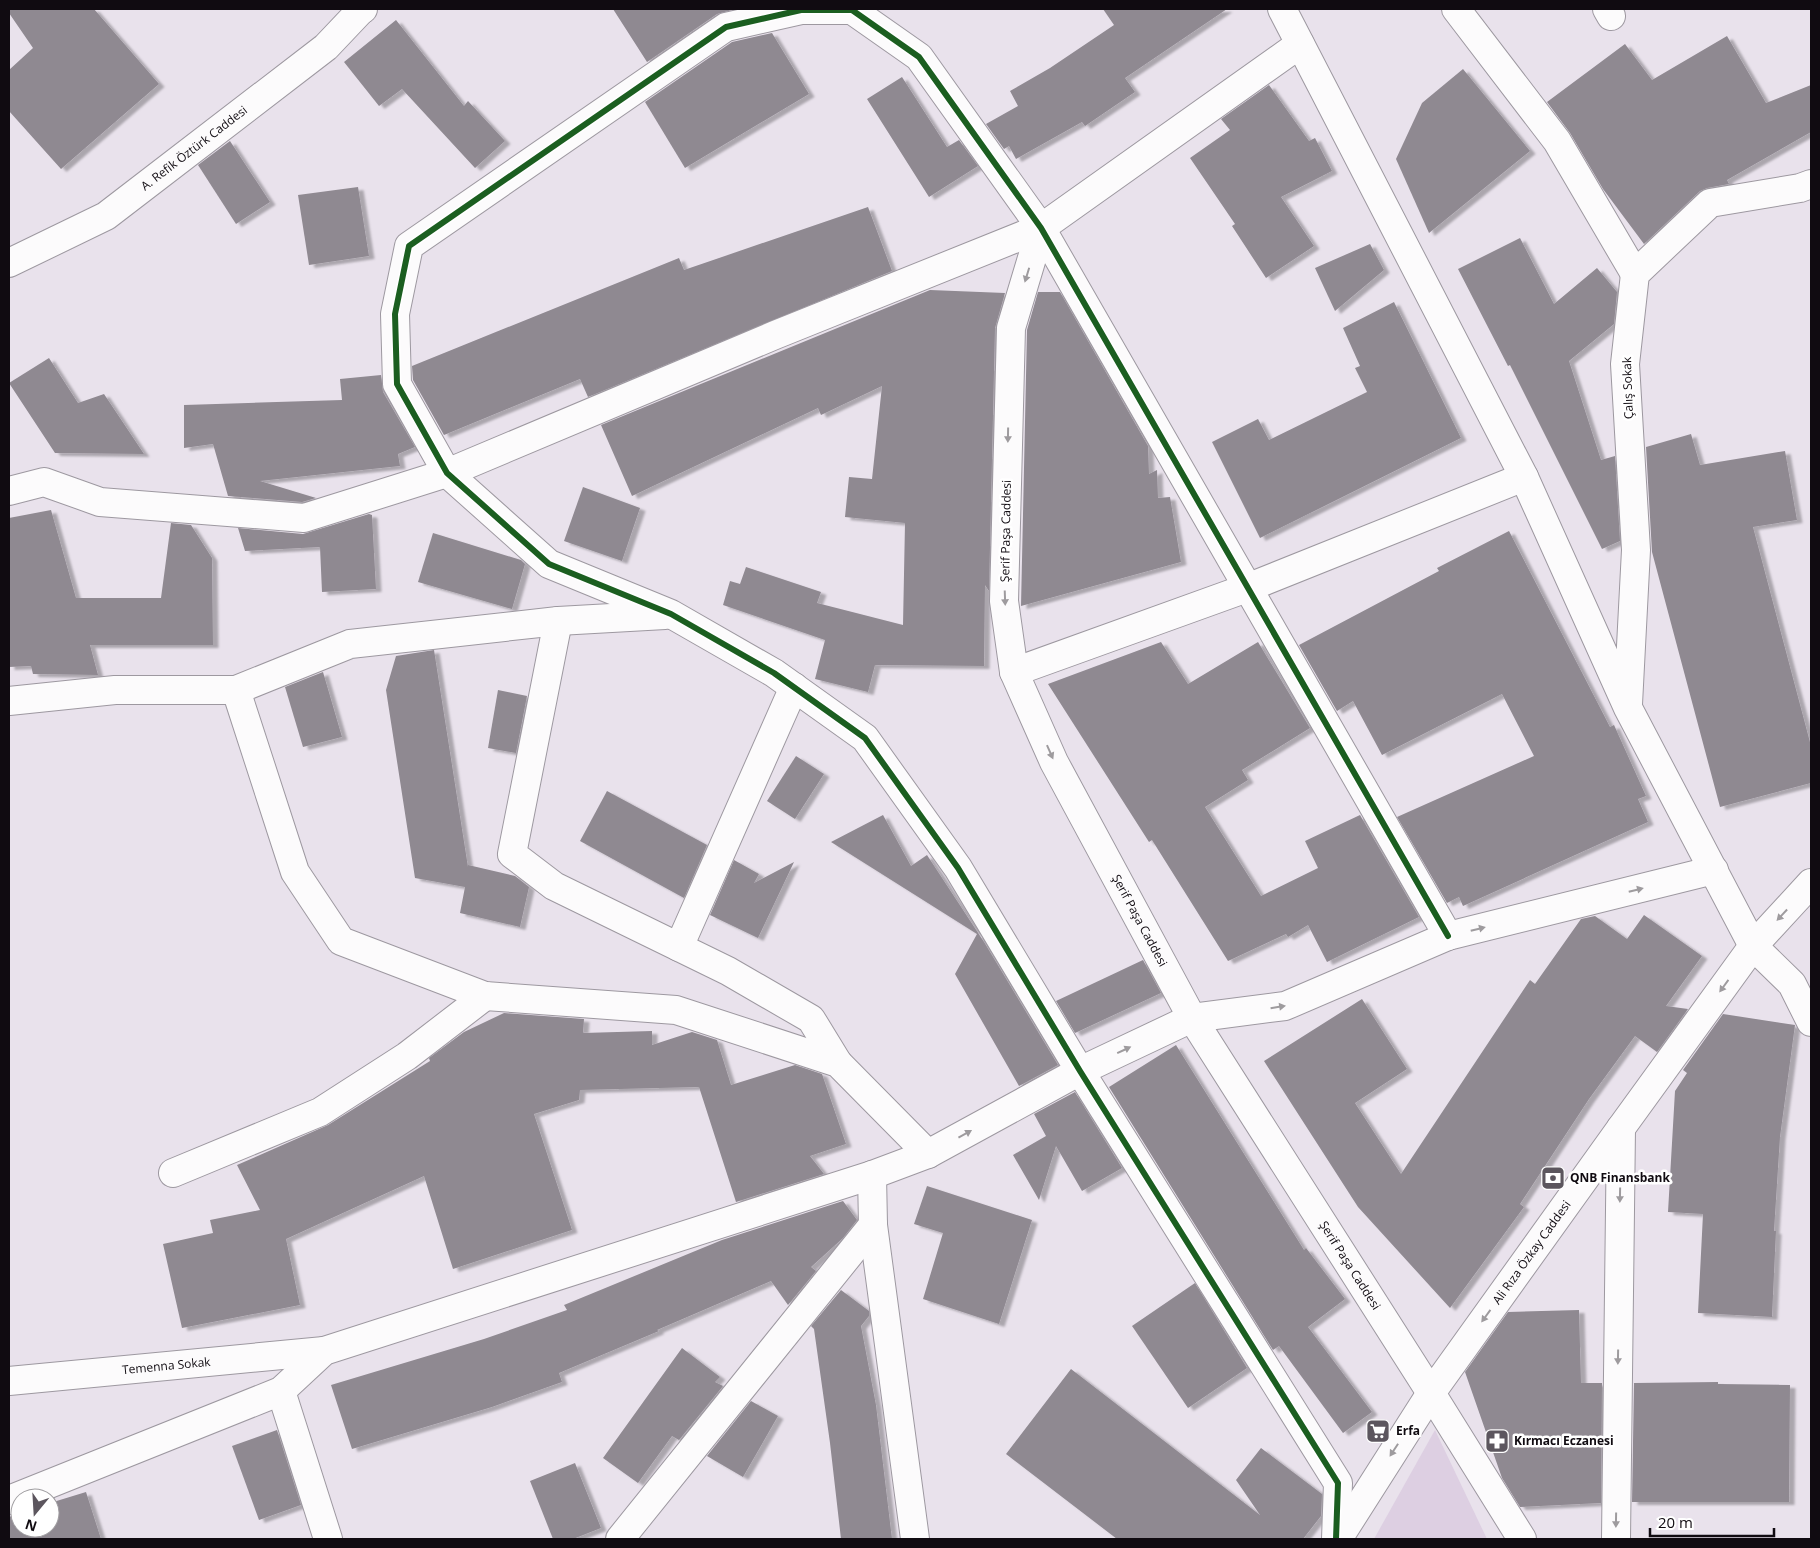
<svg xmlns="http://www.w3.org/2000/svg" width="1820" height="1548" font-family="'Open Sans',sans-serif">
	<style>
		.green { fill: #ddcfe2 }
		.building { fill: #8f8991; filter: url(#shadow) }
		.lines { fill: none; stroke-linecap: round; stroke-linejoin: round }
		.street-casing { stroke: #9d98a0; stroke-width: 30 }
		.secondary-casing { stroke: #9d98a0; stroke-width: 30 }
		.street { stroke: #fcfbfc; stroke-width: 28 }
		.secondary { stroke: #fcfbfc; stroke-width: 28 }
		.cycleway-casing { stroke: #fff; stroke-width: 9 }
		.cycleway { stroke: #1b5e20; stroke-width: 6 }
		.oneway { fill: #9e9b9e }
		.labels { text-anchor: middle; stroke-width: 5; stroke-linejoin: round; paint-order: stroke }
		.street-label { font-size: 12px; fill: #100b11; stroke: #fff }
		.poi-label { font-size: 12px; font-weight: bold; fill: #100b11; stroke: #fff; text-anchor: start }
	</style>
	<defs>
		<filter id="shadow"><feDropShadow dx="5.5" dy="3" stdDeviation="1" flood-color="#0004"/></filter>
	</defs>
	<rect width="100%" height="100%" fill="#e9e2ec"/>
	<path class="green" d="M1435,1430L1487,1539H1374Z"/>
	<g class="building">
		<path d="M9,9H94L159,84L61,169L9,111V70L33,48L9,13Z"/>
		<path d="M613,9H736L717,14L647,62Z"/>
		<path d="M1103,9H1227L1125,78L1135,92L1085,126L1082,122L1016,159L1009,146L1004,149L986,124L1018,106L1010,91L1050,68L1114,25Z"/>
		<path d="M396,20L464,106L468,101L505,141L475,168L402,89L379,106L344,62Z"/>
		<path d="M772,33L809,94L685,168L645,102L732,42Z"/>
		<path d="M1727,36L1766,103L1811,85V132L1727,180L1729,184L1707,188L1700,191L1644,244L1603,189L1570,133L1547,102L1625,44L1652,80Z"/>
		<path d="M1463,69L1530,151L1429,233L1396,159L1422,103Z"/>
		<path d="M902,77L947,147L959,140L978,166L929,197L867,99Z"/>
		<path d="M1269,85L1309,141L1315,138L1332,171L1281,197L1314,246L1266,278L1232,226L1235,224L1190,158L1230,130L1221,119Z"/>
		<path d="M230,141L270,202L236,224L198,165Z"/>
		<path d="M358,187L369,256L309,265L298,195Z"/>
		<path d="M868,207L892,271L588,397L580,379L444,435L413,380L412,366L679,258L684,270Z"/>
		<path d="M1520,238L1554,304L1597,268L1617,292L1614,324L1569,361L1601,460L1615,456L1620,541L1602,549L1510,365L1508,366L1458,269Z"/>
		<path d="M1370,244L1384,270L1335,311L1315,268Z"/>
		<path d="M930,290L1005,293L995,328L989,591L985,585L984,666L875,665L868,692L815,679L825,640L723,605L730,581L740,584L746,567L821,592L817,603L903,625L905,523L845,517L849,477L872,479L882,386L821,415L818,408L632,496L601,425Z"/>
		<path d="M1038,292H1060L1148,446L1149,474L1157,470L1158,498L1170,497L1181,562L1021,606L1027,330Z"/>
		<path d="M1394,302L1461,438L1260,538L1212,442L1258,419L1269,440L1367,392L1355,368L1360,366L1343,328Z"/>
		<path d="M49,358L78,403L104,394L144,454L55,453L9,383Z"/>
		<path d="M381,375L383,392L415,447L398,454L400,466L260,481L316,498L302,502L228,496L213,444L184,448V405L342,400L340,379Z"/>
		<path d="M1691,434L1700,465L1785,451L1797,520L1753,527L1811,746V783L1720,807L1652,552L1646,447Z"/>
		<path d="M583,487L640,508L622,561L564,541Z"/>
		<path d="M51,510L76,598H161L171,523L191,525L212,558L213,645H90L98,675L33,674L31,666L9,667V518Z"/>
		<path d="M369,514L372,515L376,589L322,592L320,547L245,551L238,528L303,534Z"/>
		<path d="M1509,531L1610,727L1614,725L1646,796L1638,799L1648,822L1463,906L1459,897L1447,903L1397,817L1534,756L1502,694L1382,755L1353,701L1337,711L1299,645L1439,571L1437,568Z"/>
		<path d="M433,533L521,560L525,564L512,609L418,582Z"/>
		<path d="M1161,642L1188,684L1258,642L1310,728L1242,770L1248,780L1205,807L1261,896L1318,868L1305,841L1360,815L1419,917L1327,962L1308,925L1288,937L1286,934L1228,961L1152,840L1149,842L1048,684Z"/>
		<path d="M434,650L468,867V865L515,876L529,887L520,927L460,913L465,887L415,878L386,690L396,656Z"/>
		<path d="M323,672L342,737L303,747L285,687Z"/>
		<path d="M498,690L527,696L516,753L488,748Z"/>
		<path d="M796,756L824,774L795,819L767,801Z"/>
		<path d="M607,791L707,845L684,898L580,841Z"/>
		<path d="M883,815L911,866L927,855L984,942L1058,1065L1019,1086L955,974L977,934L831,842Z"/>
		<path d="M734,860L759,874L754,883L794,862L758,938L710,915Z"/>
		<path d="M1644,915L1702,956L1666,1006L1688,1009L1657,1052L1635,1036L1589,1099L1520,1204L1524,1207L1450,1308L1358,1207L1264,1061L1362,999L1407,1069L1355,1103L1401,1174L1530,980L1535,984L1581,919L1595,916L1627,939Z"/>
		<path d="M1143,960L1161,993L1075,1033L1056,1001Z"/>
		<path d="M504,1013L584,1019L583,1033L652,1031V1045L692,1032L717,1040L731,1085L795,1065L822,1074L846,1144L810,1156L824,1174L736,1202L699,1087L580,1090L579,1100L534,1114L572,1230L453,1269L424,1176L286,1239L300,1305L182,1328L163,1244L213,1233L210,1220L260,1210L237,1165L328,1125L430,1061L429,1058L464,1032Z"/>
		<path d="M1723,1014L1795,1025L1780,1137L1774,1231H1776L1772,1317L1698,1313L1703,1214L1668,1212L1675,1091L1687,1073L1683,1070Z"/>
		<path d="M1176,1045L1304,1250L1306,1248L1345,1299L1308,1327L1372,1412L1343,1433L1279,1346L1273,1350L1109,1087Z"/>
		<path d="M1075,1092L1122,1168L1082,1191L1056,1146L1039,1200L1013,1155L1046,1136L1034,1114Z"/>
		<path d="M927,1186L1032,1220L999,1324L923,1299L943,1233L914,1224Z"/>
		<path d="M843,1201L857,1220L843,1238L811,1267L816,1271L788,1305L771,1281L657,1330L659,1331L559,1373L562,1382L492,1407L352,1449L331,1385L484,1339L567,1310L564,1305L722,1240Z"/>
		<path d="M1195,1283L1247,1368L1188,1408L1132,1326Z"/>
		<path d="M841,1290L869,1311V1316L861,1326L876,1405L892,1539H841L830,1443L814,1329L811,1326Z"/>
		<path d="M1579,1310L1581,1383H1602L1601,1503L1520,1507L1502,1478L1465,1372L1508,1312Z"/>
		<path d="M682,1348L720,1377L715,1382L723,1386L679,1440L672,1436L638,1483L603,1458Z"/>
		<path d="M1071,1369L1260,1515L1236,1480L1261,1448L1322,1494L1321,1516L1303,1539H1117L1006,1454Z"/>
		<path d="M1718,1382V1384L1790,1385L1789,1502H1632L1634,1383Z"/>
		<path d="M751,1401L778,1416L743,1477L707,1456Z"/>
		<path d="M277,1430L301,1505L259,1520L232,1446Z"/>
		<path d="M575,1463L601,1528L573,1539H553L530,1481Z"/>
		<path d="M86,1492L101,1539H9V1517L20,1513V1528H50V1503Z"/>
	</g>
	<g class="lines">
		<g class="street-casing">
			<g id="street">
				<path d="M1456,9L1557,141L1635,274"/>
				<path d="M1607,9L1611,16"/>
				<path id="s1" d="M1041,228L1011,328L1004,601L1014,672L1054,762L1192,1018L1431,1393L1522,1539"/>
				<path id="s2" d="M9,263L106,216L326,47L362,9"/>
				<path d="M9,491L44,482L100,502L304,518L447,473L775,335L1041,228L1300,44"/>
				<path d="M558,621L512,854L554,886L728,971L811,1019L838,1063"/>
				<path d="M1014,672L1247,588L1524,477"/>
				<path d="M236,690L295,872L341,941L485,996L676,1010L838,1063L928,1154"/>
				<path d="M9,701L115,690H236L350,644L558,621L665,615"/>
				<path d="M679,947L794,687"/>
				<path d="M173,1173L320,1112L407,1056L485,996"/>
				<path d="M872,1175L873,1225L915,1539"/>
				<path id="s3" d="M9,1381L324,1351"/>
				<path d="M281,1391L328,1539"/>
				<path d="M9,1500L281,1391L324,1351L872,1175L928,1154L1080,1071L1192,1018L1285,1006L1448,936L1714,870"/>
				<path d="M620,1539L873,1225"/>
				<path d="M1336,1539L1338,1483L1080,1071L958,868L865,738L774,673L671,614L549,564L447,473L397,384L395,314L409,246L726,27L801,10H852L919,57L1041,228L1448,936"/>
				<path id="s4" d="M1338,1539L1431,1393L1621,1128L1753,946L1811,883"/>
				<path d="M1616,1539L1621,1128"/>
			</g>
		</g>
		<g class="secondary-casing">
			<g id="secondary">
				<path d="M361,9H363"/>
				<path d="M1282,9L1524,477L1628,708L1753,946L1792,984L1811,1022"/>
				<path d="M1628,704L1636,550L1625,364L1635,274L1710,203L1800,188L1811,184"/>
			</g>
		</g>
		<use href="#street" class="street"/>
		<use href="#secondary" class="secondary"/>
		<g class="cycleway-casing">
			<path id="cycleway" d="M1336,1539L1338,1483L1080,1071L958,868L865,738L774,673L671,614L549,564L447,473L397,384L395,314L409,246L726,27L801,10H852L919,57L1041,228L1448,936"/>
		</g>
		<use href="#cycleway" class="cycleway"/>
	</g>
	<defs><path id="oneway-solid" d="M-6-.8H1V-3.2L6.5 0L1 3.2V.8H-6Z" transform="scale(1.25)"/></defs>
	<g class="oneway">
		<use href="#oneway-solid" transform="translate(1027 275) rotate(107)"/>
		<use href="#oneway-solid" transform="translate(1008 435) rotate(91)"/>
		<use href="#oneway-solid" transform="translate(1005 598) rotate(88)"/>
		<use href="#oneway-solid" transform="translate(1050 752) rotate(66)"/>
		<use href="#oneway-solid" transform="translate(1636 890) rotate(-14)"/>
		<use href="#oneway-solid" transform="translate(1782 915) rotate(133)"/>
		<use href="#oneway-solid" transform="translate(1478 929) rotate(-14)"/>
		<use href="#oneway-solid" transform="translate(1724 986) rotate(126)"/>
		<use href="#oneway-solid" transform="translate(1278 1007) rotate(-9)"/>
		<use href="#oneway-solid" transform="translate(1124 1050) rotate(-25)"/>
		<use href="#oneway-solid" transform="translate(965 1134) rotate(-29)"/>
		<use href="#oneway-solid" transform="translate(1620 1195) rotate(91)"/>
		<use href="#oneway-solid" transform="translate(1486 1316) rotate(126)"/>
		<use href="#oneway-solid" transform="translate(1618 1357) rotate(91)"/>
		<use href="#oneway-solid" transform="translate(1394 1450) rotate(123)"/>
		<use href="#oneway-solid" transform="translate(1616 1520) rotate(91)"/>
	</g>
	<defs>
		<g id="bank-square" transform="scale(1.25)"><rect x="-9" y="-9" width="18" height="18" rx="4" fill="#5c565e" stroke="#fff"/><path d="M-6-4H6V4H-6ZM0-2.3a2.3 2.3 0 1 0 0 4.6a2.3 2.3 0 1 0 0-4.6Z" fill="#fff"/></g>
		<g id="supermarket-square" transform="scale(1.25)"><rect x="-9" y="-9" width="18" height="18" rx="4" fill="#5c565e" stroke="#fff"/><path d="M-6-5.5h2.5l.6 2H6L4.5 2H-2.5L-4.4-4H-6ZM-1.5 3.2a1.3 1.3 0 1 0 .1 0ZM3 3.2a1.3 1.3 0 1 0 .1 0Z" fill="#fff"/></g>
		<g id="pharmacy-square" transform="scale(1.25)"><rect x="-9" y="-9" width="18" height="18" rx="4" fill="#5c565e" stroke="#fff"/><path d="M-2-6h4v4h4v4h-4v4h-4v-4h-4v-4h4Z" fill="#fff"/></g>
	</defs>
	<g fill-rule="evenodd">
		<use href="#bank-square" x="1553" y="1178"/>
		<use href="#supermarket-square" x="1378" y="1431"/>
		<use href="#pharmacy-square" x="1497" y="1441"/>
	</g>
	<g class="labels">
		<g class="street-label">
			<text dy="4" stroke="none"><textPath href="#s2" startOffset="219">A. Refik Öztürk Caddesi</textPath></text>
			<text transform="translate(1628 388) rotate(-92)" y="4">Çalış Sokak</text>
			<text transform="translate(1006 531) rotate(-89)" y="4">Şerif Paşa Caddesi</text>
			<text dy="4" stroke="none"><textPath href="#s1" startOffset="728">Şerif Paşa Caddesi</textPath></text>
			<text dy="4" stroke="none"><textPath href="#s4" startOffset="346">Ali Rıza Özkay Caddesi</textPath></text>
			<text dy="4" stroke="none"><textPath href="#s1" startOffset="1132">Şerif Paşa Caddesi</textPath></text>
			<text dy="4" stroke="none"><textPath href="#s3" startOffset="158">Temenna Sokak</textPath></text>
		</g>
		<g class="poi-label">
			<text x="1570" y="1182">QNB Finansbank</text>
			<text x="1396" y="1435">Erfa</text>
			<text x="1514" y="1445">Kırmacı Eczanesi</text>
		</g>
	</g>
	<rect width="1820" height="1548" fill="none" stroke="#100b11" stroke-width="20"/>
	<g transform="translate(35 1513) rotate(198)"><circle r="24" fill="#ffffff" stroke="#9f9da0"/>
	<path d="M0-4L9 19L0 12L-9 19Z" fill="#5c565e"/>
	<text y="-8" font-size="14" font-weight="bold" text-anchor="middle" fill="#100b11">N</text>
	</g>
	<path d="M1650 1528v8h124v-8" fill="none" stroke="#100b11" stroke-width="2.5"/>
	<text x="1658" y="1528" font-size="15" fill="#100b11" stroke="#ffffff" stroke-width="4" paint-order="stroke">20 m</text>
</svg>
